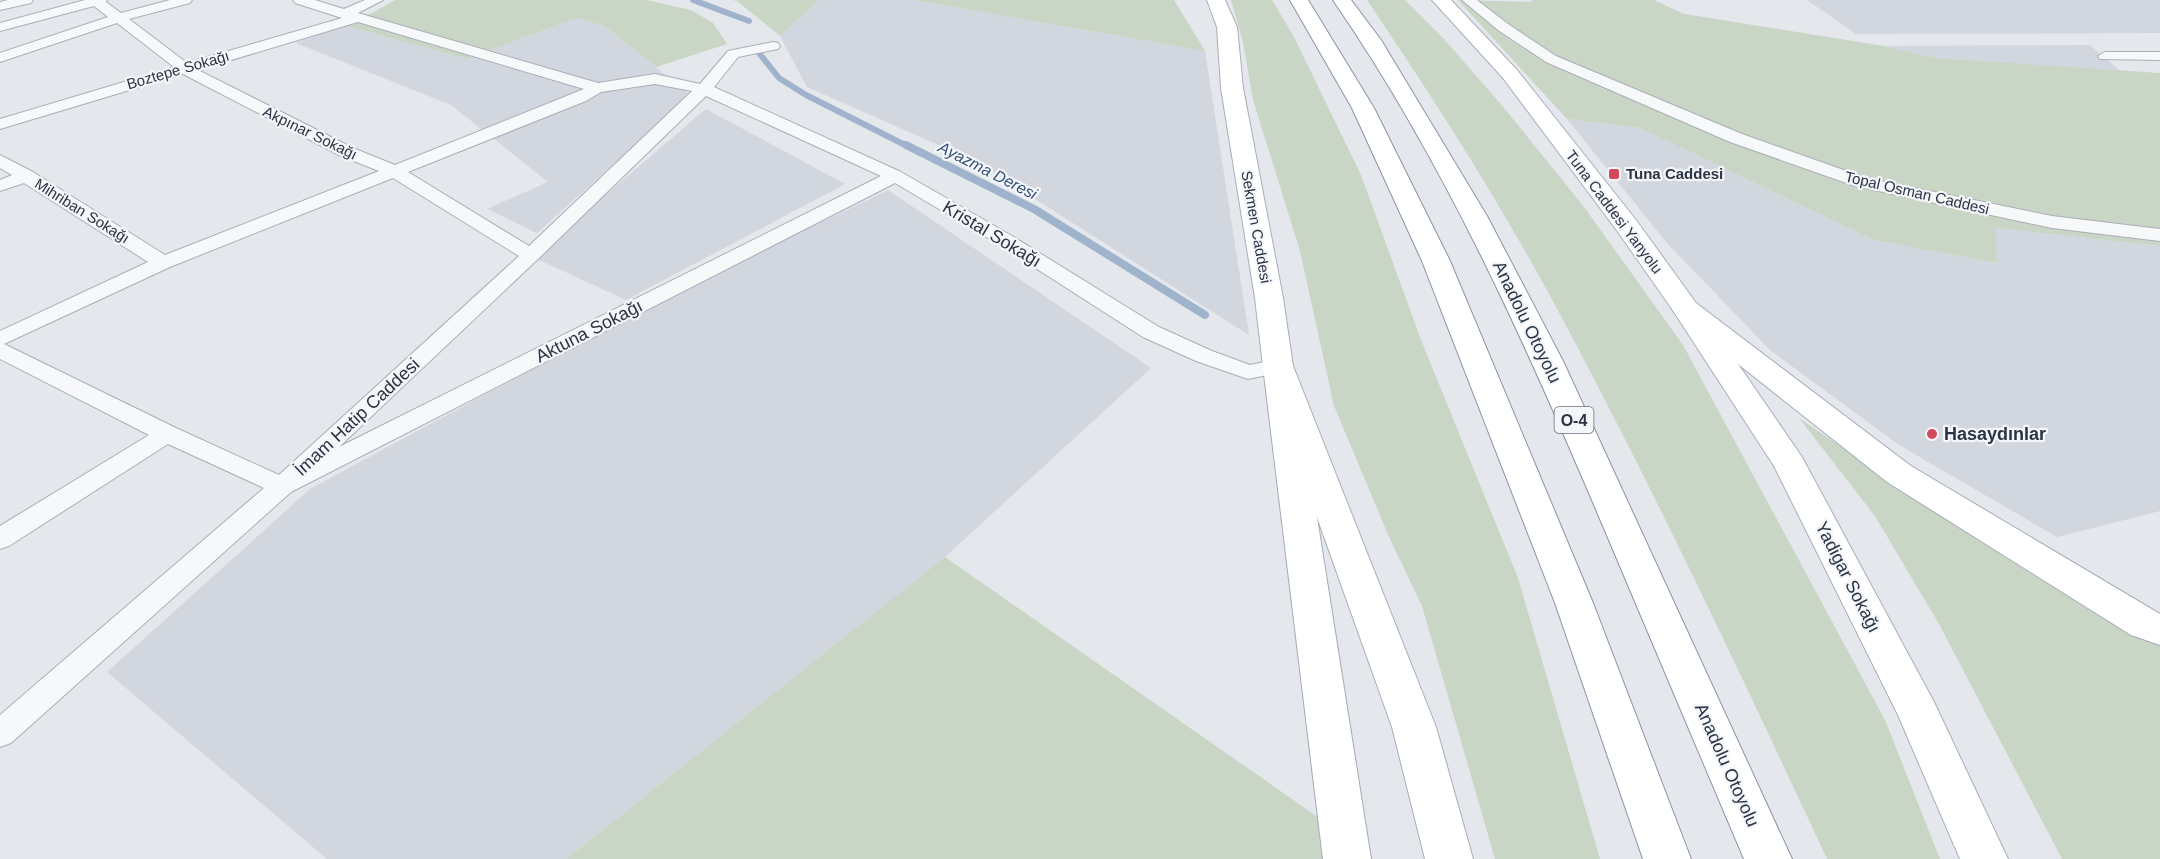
<svg xmlns="http://www.w3.org/2000/svg" width="2160" height="859" font-family="Arial,sans-serif">
	<style>
		.built { fill: #d2d6de }
		.green { fill: #c9d6c5 }
		.lines { fill: none; stroke-linecap: round; stroke-linejoin: round }
		.stream-far1 { stroke: #9fb4cc; stroke-width: 6 }
		.stream { stroke: #9fb4cc; stroke-width: 8 }
		.street-casing { stroke: #a9aeb7; stroke-width: 2 }
		.secondary-casing { stroke: #a9aeb7; stroke-width: 2 }
		.primary-casing { stroke: #a3abb8; stroke-width: 2 }
		.highway-casing { stroke: #8b94a3; stroke-width: 2 }
		.street { fill: #f7f8fa; fill-rule: evenodd }
		.secondary { fill: #fff; fill-rule: evenodd }
		.primary { fill: #fff; fill-rule: evenodd }
		.highway { fill: #fff; fill-rule: evenodd }
		.poi-dot { fill: #d1495b; stroke: #f4f6f9; stroke-width: 2 }
		.labels { text-anchor: middle; stroke-width: 4.5; stroke-linejoin: round; paint-order: stroke }
		.far-street-label { font-size: 15px; fill: #2b3445; stroke: #f4f6f9 }
		.far-poi-label { font-size: 15px; font-weight: bold; fill: #2b3445; stroke: #f4f6f9; text-anchor: start }
		.far-water-label { font-size: 16px; font-style: italic; fill: #34527a; stroke: #f4f6f9 }
		.shield { fill: #f4f6f9; stroke: #676e7b; stroke-width: 1.5 }
		.shield-label { font-size: 16px; font-weight: bold; fill: #2b3445 }
		.street-label { font-size: 18px; fill: #2b3445; stroke: #f4f6f9 }
		.poi-label { font-size: 18px; font-weight: bold; fill: #2b3445; stroke: #f4f6f9; text-anchor: start }
	</style>
	<rect width="100%" height="100%" fill="#e4e7ec"/>
	<g class="built">
		<path d="M819,0H913L1205,51L1249,335L977,162L807,87L780,36Z"/>
		<path d="M1807,0H2160V33L1856,34Z"/>
		<path d="M576,18L605,26L690,95L537,233L487,209L548,182L451,105L296,43L343,25L467,59Z"/>
		<path d="M2090,45L2120,71L1936,58L1884,46Z"/>
		<path d="M706,109L845,184L626,300L533,257Z"/>
		<path d="M1567,119L1640,128L1874,240L1997,263L1994,228L2160,246V511L2057,537L1899,445L1770,350L1667,243Z"/>
		<path d="M888,190L1151,368L945,557L566,859H327L107,672L310,489L651,305Z"/>
	</g>
	<g class="green">
		<path d="M395,0H646L691,10L713,23L727,44L656,67L605,26L576,18L467,59L343,25L372,13Z"/>
		<path d="M732,0H819L780,36L737,1Z"/>
		<path d="M913,0H1174L1205,51Z"/>
		<path d="M1231,0H1272L1294,37L1361,175L1421,340L1518,578L1600,859H1495L1422,606L1390,539L1334,406L1300,251L1253,100L1243,42Z"/>
		<path d="M1367,0H1405L1444,39L1505,109L1584,207L1683,345L1885,720L1940,859H1827C1738,668 1648,477 1548,292C1493,191 1431,95 1367,0Z"/>
		<path d="M1458,0L1533,2L1531,0H1654L1684,14L1884,46L1936,58L2160,73V246L1995,228L1997,263L1874,240L1640,128L1567,119Z"/>
		<path d="M1799,418L1918,499L2160,644V859H2062L1939,624L1875,516Z"/>
		<path d="M945,557L1322,820L1327,859H566Z"/>
	</g>
	<g class="lines">
		<g class="stream-far1">
			<path d="M693,0L749,21"/>
			<path d="M759,53L779,78L806,95L909,147"/>
		</g>
		<path class="stream" d="M906,145L1034,209L1205,315"/>
		<g class="street-casing">
			<g id="street">
				<path d="M8,0H33L31,3L0,10V2Z"/>
				<path d="M85,0H107L106,2L121,13L170,0H192L190,3L129,19L187,63L342,18L295,3L293,0H315L344,9L365,0H383L358,13L598,83L655,74L700,84L728,51L773,42L778,43L780,46L778,49L738,57L714,87L901,172L1012,236L1159,327L1212,351L1250,365L1278,359L1286,361L1289,366L1286,371L1248,379L1196,361L1143,337L998,244L895,183L291,492L11,743L0,747V715L264,488L168,444L9,546L0,549V526L149,435L0,359V331L148,262L24,183L0,191V180L12,175L0,168V155L33,172L165,255L379,171L341,156L183,74L0,129V119L174,67L117,23L0,62V53L108,17L94,6L0,31V23ZM358,22L584,89L395,165L353,148L198,70ZM655,84L692,91L529,246L408,172L586,101L601,92ZM706,96L881,176L339,447L538,259ZM393,178L519,256L279,475L176,428L4,344L170,267Z"/>
				<path d="M1462,0H1477L1508,24L1556,56L1742,134L1866,178L2052,216L2160,229V241L2052,228L1855,186L1730,142L1546,62L1498,30Z"/>
				<path d="M2105,52H2160V60L2100,59L2098,56Z"/>
			</g>
		</g>
		<g class="secondary-casing">
			<g id="secondary">
				<path d="M1207,0H1225L1237,27L1243,88L1283,298L1293,366L1436,727L1473,859H1425L1392,727L1263,366L1255,298L1221,88L1217,27Z"/>
				<path d="M1432,0H1451L1517,70L1636,220L1696,303L1802,457L1934,702L2008,859H1960L1898,715L1774,466L1672,309L1618,232L1503,78Z"/>
			</g>
		</g>
		<g class="primary-casing">
			<g id="primary">
				<path d="M1686,300L1696,303L1911,466L2160,614V645L2131,635L1887,482L1676,315L1672,309L1676,303Z"/>
				<path d="M1278,357L1289,359L1293,366L1371,859H1323L1263,366L1267,359Z"/>
			</g>
		</g>
		<g class="highway-casing">
			<g id="highway">
				<path d="M1290,0H1308L1374,108L1450,261L1593,603L1691,859H1643L1555,603L1422,261L1352,108Z"/>
				<path d="M1333,0H1351L1381,40L1487,216L1563,361L1792,859H1744C1696,746 1648,632 1600,519C1524,340 1444,161 1333,0Z"/>
			</g>
		</g>
		<use href="#street" class="street"/>
		<use href="#secondary" class="secondary"/>
		<use href="#primary" class="primary"/>
		<use href="#highway" class="highway"/>
	</g>
	<g class="poi-dot">
		<rect x="1608" y="168" width="12" height="12" rx="3"/>
		<circle cx="1932" cy="434" r="6"/>
	</g>
	<g class="labels">
		<g class="far-street-label">
			<text transform="translate(178 70) rotate(-16)" y="5">Boztepe Sokağı</text>
			<text transform="translate(310 133) rotate(26)" y="5">Akpınar Sokağı</text>
			<text transform="translate(1917 193) rotate(13)" y="5">Topal Osman Caddesi</text>
			<text transform="translate(82 211) rotate(32)" y="5">Mihriban Sokağı</text>
			<text transform="translate(1614 212) rotate(53)" y="5">Tuna Caddesi Yanyolu</text>
			<text transform="translate(1256 227) rotate(80)" y="5">Sekmen Caddesi</text>
		</g>
		<g class="far-poi-label">
			<text x="1626" y="179">Tuna Caddesi</text>
		</g>
		<g class="far-water-label">
			<text transform="translate(988 170) rotate(27)" y="6">Ayazma Deresi</text>
		</g>
		<rect class="shield" x="1554.5" y="407" width="39" height="26" rx="4.5"/>
		<g class="shield-label">
			<text x="1574" y="426">O-4</text>
		</g>
		<g class="street-label">
			<text transform="translate(992 234) rotate(31)" y="6">Kristal Sokağı</text>
			<text transform="translate(1527 322) rotate(64)" y="6">Anadolu Otoyolu</text>
			<text transform="translate(589 331) rotate(-27)" y="6">Aktuna Sokağı</text>
			<text transform="translate(357 417) rotate(-43)" y="6">İmam Hatip Caddesi</text>
			<text transform="translate(1848 577) rotate(63)" y="6">Yadigar Sokağı</text>
			<text transform="translate(1727 765) rotate(66)" y="6">Anadolu Otoyolu</text>
		</g>
		<g class="poi-label">
			<text x="1944" y="440">Hasaydınlar</text>
		</g>
	</g>
</svg>
